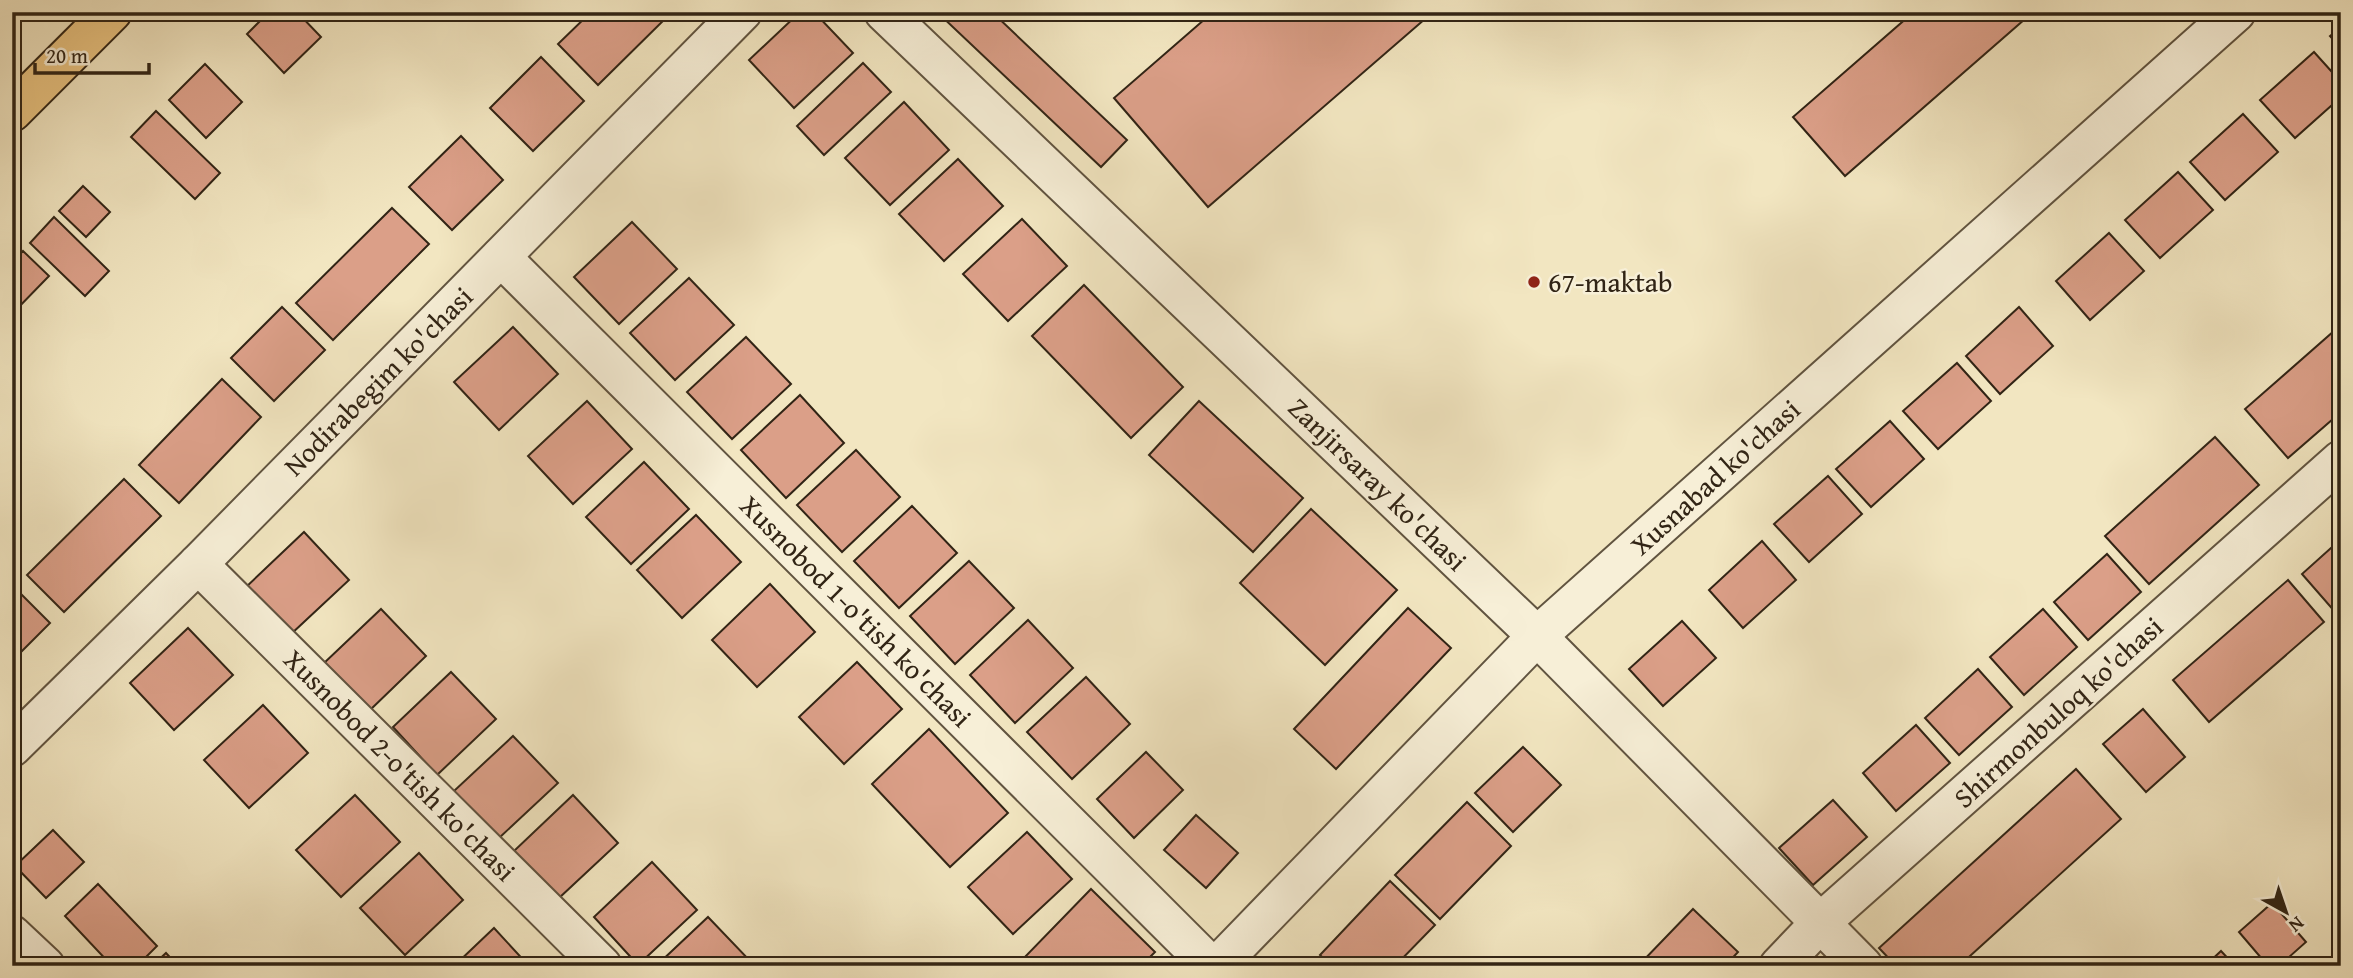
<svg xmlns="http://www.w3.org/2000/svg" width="2353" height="978" font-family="'Gentium Book Plus',serif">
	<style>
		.building { fill: #db9f88; stroke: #312415; stroke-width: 2 }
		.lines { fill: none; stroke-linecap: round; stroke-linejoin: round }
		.minor-casing { stroke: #615440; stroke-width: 42 }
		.major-casing { stroke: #312415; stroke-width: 42 }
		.minor { stroke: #f7efd7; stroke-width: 38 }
		.major { stroke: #e9c380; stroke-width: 38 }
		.poi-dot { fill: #8f2418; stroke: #f7efd7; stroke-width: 2.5 }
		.labels { text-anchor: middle; stroke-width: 5; stroke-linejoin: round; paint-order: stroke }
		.poi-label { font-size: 28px; fill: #312415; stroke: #f7efd7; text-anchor: start }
		.street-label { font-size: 28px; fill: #312415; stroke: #f7efd7 }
	</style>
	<rect width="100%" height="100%" fill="#f2e6c1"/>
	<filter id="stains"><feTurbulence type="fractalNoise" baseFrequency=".00286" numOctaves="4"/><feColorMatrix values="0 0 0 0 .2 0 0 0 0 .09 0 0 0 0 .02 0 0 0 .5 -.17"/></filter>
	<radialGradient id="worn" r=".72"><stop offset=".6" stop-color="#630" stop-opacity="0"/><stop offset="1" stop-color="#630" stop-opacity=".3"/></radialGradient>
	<g class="building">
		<path d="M269,12H297L321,37L284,73L247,34Z"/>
		<path d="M591,12H672L598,85L558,44Z"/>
		<path d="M800,12H814L853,53L794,108L749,60Z"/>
		<path d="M937,12H992L1127,140L1101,167Z"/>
		<path d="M1213,12H1433L1208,207L1114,98Z"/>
		<path d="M1906,12H2033L1845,176L1793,117L1909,16Z"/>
		<path d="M2341,27V48L2330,36Z"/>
		<path d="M2314,52L2341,82V97L2295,138L2260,100Z"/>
		<path d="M541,57L584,101L533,151L490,108Z"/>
		<path d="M863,63L891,92L824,155L797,126Z"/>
		<path d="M205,64L242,102L206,138L169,100Z"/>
		<path d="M904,102L949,150L890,205L845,158Z"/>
		<path d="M156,111L220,173L195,199L131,137Z"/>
		<path d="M2243,114L2278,152L2225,200L2190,162Z"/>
		<path d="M461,136L503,180L452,230L409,187Z"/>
		<path d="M958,159L1003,206L944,261L899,214Z"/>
		<path d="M2178,172L2213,210L2160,258L2125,220Z"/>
		<path d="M83,186L110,212L86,237L59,211Z"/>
		<path d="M392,208L429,244L333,340L296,303Z"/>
		<path d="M54,217L109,271L85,296L30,243Z"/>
		<path d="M1022,219L1067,266L1008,321L963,274Z"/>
		<path d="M632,222L677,269L619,324L574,277Z"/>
		<path d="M2109,233L2144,271L2090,320L2056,281Z"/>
		<path d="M23,251L49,276L12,314V262Z"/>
		<path d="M689,278L734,325L675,380L630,333Z"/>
		<path d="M1084,285L1183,387L1131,438L1032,336Z"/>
		<path d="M282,307L325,350L274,401L231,358Z"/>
		<path d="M2019,307L2053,346L2000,394L1966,356Z"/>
		<path d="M513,327L558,374L499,430L454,382Z"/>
		<path d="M2334,331L2341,339V412L2288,458L2245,409Z"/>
		<path d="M746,337L791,384L732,439L687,392Z"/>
		<path d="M1957,363L1991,401L1938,449L1903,411Z"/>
		<path d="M222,379L261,417L179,503L139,465Z"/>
		<path d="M800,395L844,443L786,498L741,450Z"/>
		<path d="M587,401L632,449L573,504L528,456Z"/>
		<path d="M1199,401L1303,498L1253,552L1149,455Z"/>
		<path d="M1890,421L1924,459L1871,507L1836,469Z"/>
		<path d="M2215,437L2259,485L2149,584L2105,536Z"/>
		<path d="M856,450L900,497L842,552L797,505Z"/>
		<path d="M644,462L689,509L631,564L586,517Z"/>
		<path d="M1828,476L1862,514L1809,562L1774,524Z"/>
		<path d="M124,479L161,516L64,612L27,575Z"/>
		<path d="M912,506L957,553L899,608L854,561Z"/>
		<path d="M1311,509L1397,590L1325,665L1240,583Z"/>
		<path d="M696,515L741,562L682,618L637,570Z"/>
		<path d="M304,532L349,580L290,635L245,588Z"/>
		<path d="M2341,539V608L2336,613L2302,574Z"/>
		<path d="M1762,541L1796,580L1743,628L1709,590Z"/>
		<path d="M2107,554L2141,592L2088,640L2054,602Z"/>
		<path d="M969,561L1014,608L955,664L910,616Z"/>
		<path d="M2288,580L2324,622L2209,722L2173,680Z"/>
		<path d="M770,584L815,632L757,687L712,640Z"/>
		<path d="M12,585L50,623L12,661Z"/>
		<path d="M1408,608L1451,648L1336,769L1294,729Z"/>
		<path d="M381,609L426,656L368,712L323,664Z"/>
		<path d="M2043,609L2077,647L2024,695L1990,657Z"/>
		<path d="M1028,620L1073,668L1015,723L970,675Z"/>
		<path d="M1682,621L1716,658L1663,706L1629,669Z"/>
		<path d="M188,628L233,675L174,730L130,683Z"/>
		<path d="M857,662L902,709L844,764L799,717Z"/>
		<path d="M1978,669L2012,707L1959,755L1925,718Z"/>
		<path d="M451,672L496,719L437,775L393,727Z"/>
		<path d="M1086,677L1130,724L1072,779L1027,732Z"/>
		<path d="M263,705L308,753L249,808L204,760Z"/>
		<path d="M2143,709L2185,757L2146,792L2103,744Z"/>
		<path d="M1916,725L1950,763L1896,811L1863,773Z"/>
		<path d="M929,729L1008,813L950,867L872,784Z"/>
		<path d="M513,736L558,783L499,838L454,791Z"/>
		<path d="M1523,747L1561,785L1513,832L1475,793Z"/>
		<path d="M1146,752L1183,790L1134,838L1097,799Z"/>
		<path d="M2076,769L2121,819L1959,966H1896L1879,948Z"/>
		<path d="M355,795L400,842L341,897L296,850Z"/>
		<path d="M573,795L618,843L559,898L514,851Z"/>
		<path d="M1833,800L1867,837L1813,885L1779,848Z"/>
		<path d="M1467,802L1511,846L1440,919L1395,875Z"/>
		<path d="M1196,815L1238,853L1206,888L1164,850Z"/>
		<path d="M53,830L84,862L46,898L15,866Z"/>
		<path d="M1027,832L1072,879L1013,934L968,887Z"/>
		<path d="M419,853L463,900L405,955L360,908Z"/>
		<path d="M652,862L697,910L638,965L594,917Z"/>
		<path d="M1390,881L1435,925L1395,966H1331L1320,955Z"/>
		<path d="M98,884L157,946L137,966H112L65,916Z"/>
		<path d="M1091,889L1155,952L1141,966H1023L1020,962Z"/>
		<path d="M2272,903L2306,942L2279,966H2268L2239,932Z"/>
		<path d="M1693,909L1738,952L1725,966H1638Z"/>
		<path d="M708,917L753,964L656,966Z"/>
		<path d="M494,928L529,966H454Z"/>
		<path d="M2221,951L2235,966H2205Z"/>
		<path d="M166,953L178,966H152Z"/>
	</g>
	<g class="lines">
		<g class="minor-casing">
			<g id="minor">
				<path d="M884,12L1537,636L1863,966"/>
				<path d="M501,257L1211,966"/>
				<path d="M198,564L602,966"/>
				<path d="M12,747L198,564L742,12"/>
				<path d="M12,935L45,966"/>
				<path d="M1217,966L1537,636L2236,12"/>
				<path d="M1779,966L1820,923L2341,460"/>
			</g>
		</g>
		<g class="major-casing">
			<path id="major" d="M12,112L112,12"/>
		</g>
		<use href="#minor" class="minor"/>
		<use href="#major" class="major"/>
	</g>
	<circle class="poi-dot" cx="1534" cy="282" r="7"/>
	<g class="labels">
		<g class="poi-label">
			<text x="1548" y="292">67-maktab</text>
		</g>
		<g class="street-label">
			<text transform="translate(378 381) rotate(-45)" y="10">Nodirabegim ko'chasi</text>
			<text transform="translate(1715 477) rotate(-42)" y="10">Xusnabad ko'chasi</text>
			<text transform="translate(1378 484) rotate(44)" y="10">Zanjirsaray ko'chasi</text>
			<text transform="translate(856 611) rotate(45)" y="10">Xusnobod 1-o'tish ko'chasi</text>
			<text transform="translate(2058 712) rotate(-42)" y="10">Shirmonbuloq ko'chasi</text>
			<text transform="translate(400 765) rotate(45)" y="10">Xusnobod 2-o'tish ko'chasi</text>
		</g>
	</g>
	<rect width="2353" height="978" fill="none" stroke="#f2e6c1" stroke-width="42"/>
	<rect x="14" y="14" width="2325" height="950" fill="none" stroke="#312415" stroke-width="3.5"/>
	<rect x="21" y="21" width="2311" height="936" fill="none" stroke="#312415" stroke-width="2"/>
	<g transform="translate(2286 912) rotate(140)" stroke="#f7efd7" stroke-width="5" paint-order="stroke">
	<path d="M0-5L12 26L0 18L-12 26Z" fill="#312415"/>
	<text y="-10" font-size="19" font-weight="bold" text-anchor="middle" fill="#312415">N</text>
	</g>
	<path d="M35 63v10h114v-10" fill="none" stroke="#312415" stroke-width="3.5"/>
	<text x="46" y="63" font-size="21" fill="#312415" stroke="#f7efd7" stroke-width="5" paint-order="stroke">20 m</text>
	<rect width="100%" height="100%" filter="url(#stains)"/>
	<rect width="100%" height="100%" fill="url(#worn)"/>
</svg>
